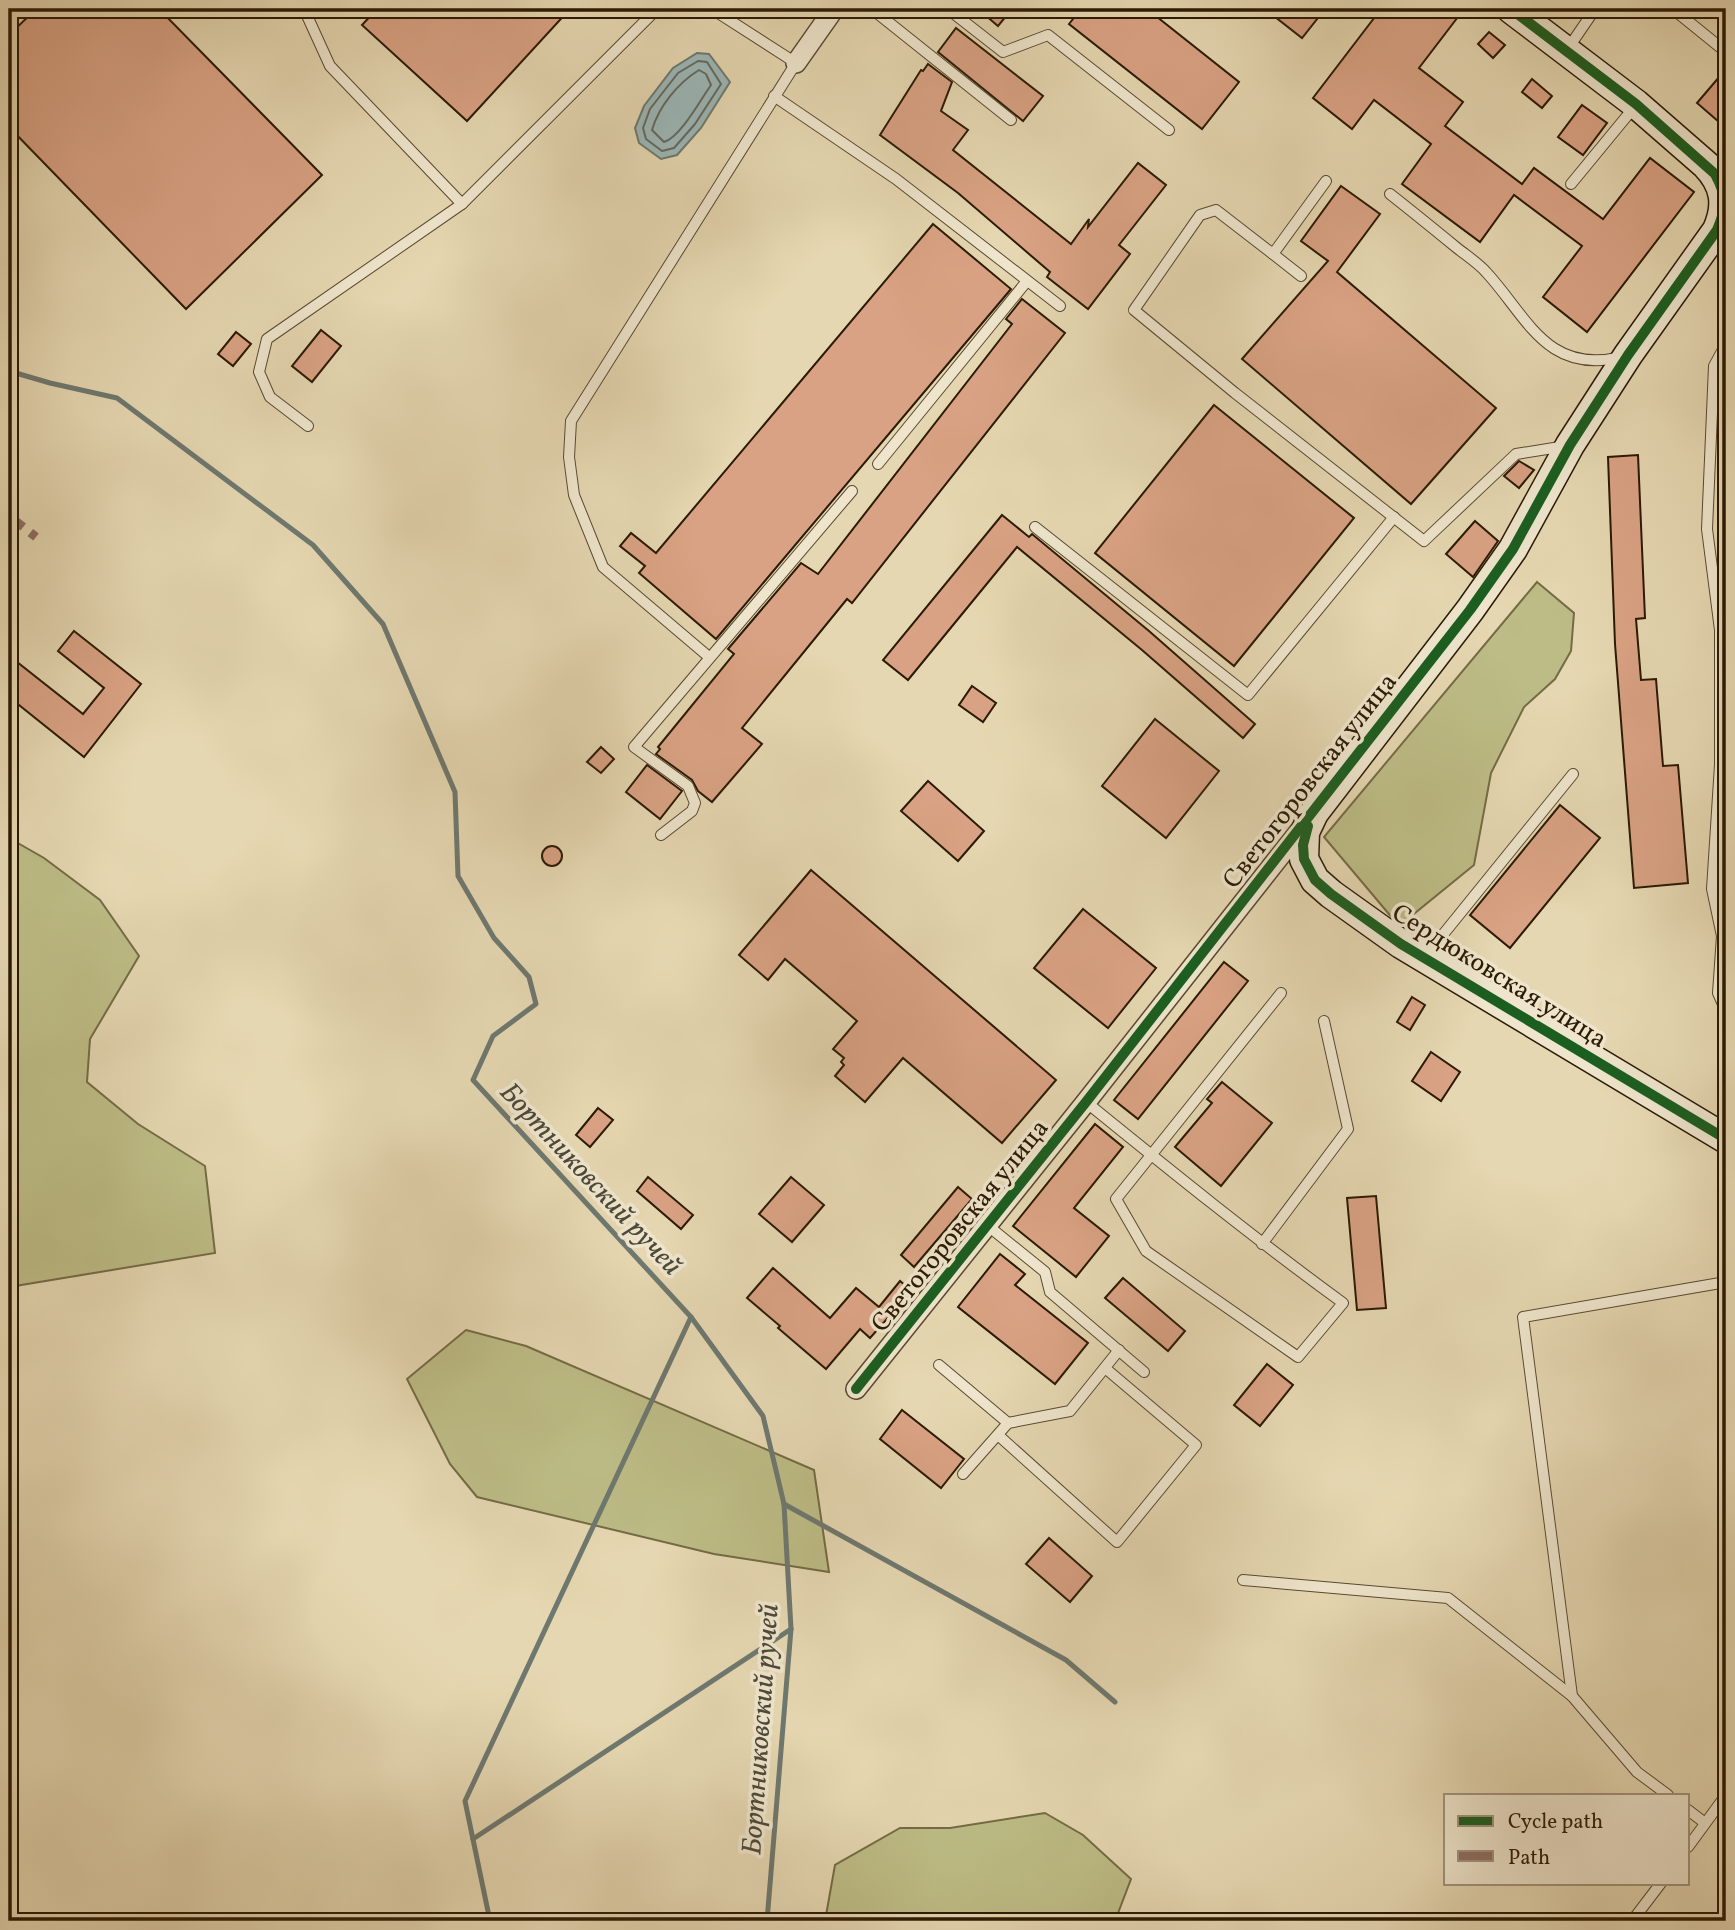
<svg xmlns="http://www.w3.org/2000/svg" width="1735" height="1930" font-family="Vollkorn,serif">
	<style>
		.green { fill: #bdbc86; stroke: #746b45; stroke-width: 2 }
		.water { fill: #9bb7b7; stroke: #6e786f; stroke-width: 2 }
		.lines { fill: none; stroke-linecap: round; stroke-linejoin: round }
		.shore { stroke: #63685e; stroke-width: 2 }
		.stream { stroke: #6e786f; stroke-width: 5 }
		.building { fill: #d9a284; stroke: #2b1a04; stroke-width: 2 }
		.lane-casing { stroke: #5a492f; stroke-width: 12 }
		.street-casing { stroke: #5a492f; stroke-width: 22 }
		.secondary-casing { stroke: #2b1a04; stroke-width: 31 }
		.lane { stroke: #eee5cc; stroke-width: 10 }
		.street { stroke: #eee5cc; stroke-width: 19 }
		.secondary { stroke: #eee5cc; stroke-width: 28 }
		.quiet { stroke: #8d6e63; stroke-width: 9; stroke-dasharray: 18 9; stroke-linecap: butt }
		.cycleway-casing { stroke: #eee5cc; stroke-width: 15 }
		.cycleway { stroke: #1b5e20; stroke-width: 10 }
		.labels { text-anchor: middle; stroke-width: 7; stroke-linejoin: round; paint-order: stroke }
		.street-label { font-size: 26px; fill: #2b1a04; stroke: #eee5cc }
		.water-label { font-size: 28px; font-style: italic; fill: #4d493a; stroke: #eee5cc }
	</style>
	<rect width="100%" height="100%" fill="#e5d7b1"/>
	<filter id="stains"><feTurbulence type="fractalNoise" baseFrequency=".00286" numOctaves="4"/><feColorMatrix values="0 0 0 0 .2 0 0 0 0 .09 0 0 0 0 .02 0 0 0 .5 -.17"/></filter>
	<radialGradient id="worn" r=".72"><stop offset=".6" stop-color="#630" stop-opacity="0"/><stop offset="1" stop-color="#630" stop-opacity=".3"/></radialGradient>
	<g class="green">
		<path d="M1537,582L1574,613L1571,651L1555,679L1524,707L1491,773L1474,865L1399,926L1324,837Z"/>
		<path d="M9,838L44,858L100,900L139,956L90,1039L87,1082L138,1124L205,1166L215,1253L9,1287Z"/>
		<path d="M466,1330L526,1346L814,1470L829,1572L714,1554L477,1497L450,1464L407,1379Z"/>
		<path d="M1045,1813L1083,1835L1131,1879L1115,1921H825L835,1865L900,1828H950Z"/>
	</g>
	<path class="water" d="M697,53L709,54L730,82L701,128L677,155L661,159L639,143L635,128L644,106L673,68Z"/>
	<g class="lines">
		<g class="shore">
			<path d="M698,61L707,62L721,84L695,124L674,148L662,151L646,139L643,128L650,109L678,73Z"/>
			<path d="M699,70L706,74L711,85C701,99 680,138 664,142L652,130C659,106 678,83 699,70Z"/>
		</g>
		<g class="stream">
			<path d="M9,371L50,383L117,398L313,545L383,624L455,792L458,876L494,938L529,977L536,1004L493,1036L473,1080L691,1317L763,1416L784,1504L791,1629L767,1921"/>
			<path d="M784,1504L1066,1660L1115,1702"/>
			<path d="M473,1839L791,1629"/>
			<path d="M490,1921L465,1801L691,1317"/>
		</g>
	</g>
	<g class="building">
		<path d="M36,9H159L322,175L186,309L9,127V35Z"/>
		<path d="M377,9H570L467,121L362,25Z"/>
		<path d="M978,9H1012L998,26Z"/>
		<path d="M1081,9H1147L1239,82L1202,129L1069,24Z"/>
		<path d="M1265,9H1325L1302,38Z"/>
		<path d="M1381,9H1464L1419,68L1463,102L1445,126L1522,184L1534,168L1603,219L1650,158L1694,192L1587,332L1543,297L1582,246L1514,195L1480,242L1402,184L1431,144L1374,100L1352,129L1313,98Z"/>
		<path d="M956,28L1043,96L1023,121L938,52Z"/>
		<path d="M1489,32L1505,45L1493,58L1478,44Z"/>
		<path d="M928,64L952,82L941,111L968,130L953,150L1071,244L1089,219L1088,227L1138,163L1166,185L1119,245L1130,254L1088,309L1047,277L1050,272L958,193L880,135L921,70L923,71Z"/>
		<path d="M1726,69V128L1697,103Z"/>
		<path d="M1532,79L1552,96L1542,108L1522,92Z"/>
		<path d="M1582,105L1607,123L1583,155L1558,137Z"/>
		<path d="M1341,186L1380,214L1337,272L1496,408L1411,504L1242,359L1328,261L1301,241Z"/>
		<path d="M933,224L1011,289L716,639L639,573L645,566L620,546L631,533L656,553Z"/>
		<path d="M1022,299L1065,333L852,603L847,599L742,728L762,744L712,802L698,791L692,780L656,754L660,749L658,747L734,654L728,649L801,563L818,574L1012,324L1006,319Z"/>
		<path d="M321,330L341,346L312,382L292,366Z"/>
		<path d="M236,332L251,344L233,366L218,354Z"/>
		<path d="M1214,405L1354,518L1234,666L1095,553Z"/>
		<path d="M1638,455L1645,618L1636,619L1641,680L1656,679L1663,766L1678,765L1688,883L1634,888L1615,644L1608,457Z"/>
		<path d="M1519,461L1534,470L1519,488L1504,476Z"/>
		<path d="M1002,515L1029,537L1032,534L1149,631L1255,724L1243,738L1142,650L1017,547L908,680L883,660Z"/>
		<path d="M1475,521L1498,541L1473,577L1446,554Z"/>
		<path d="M74,631L141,684L84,757L9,697V673L17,662L83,714L104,688L58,651Z"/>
		<path d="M972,686L996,703L983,722L959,705Z"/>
		<path d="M1155,719L1219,771L1166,838L1102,786Z"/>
		<path d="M601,747L614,759L601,773L587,762Z"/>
		<path d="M647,765L682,791L660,819L626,792Z"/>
		<path d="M928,781L984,831L958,861L901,811Z"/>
		<path d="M1560,805L1600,838L1510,948L1470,915Z"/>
		<circle cx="552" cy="856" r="10"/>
		<path d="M811,870L1056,1080L1002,1143L903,1058L865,1102L835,1076L844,1065L841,1062L844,1058L833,1049L857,1021L785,959L768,980L739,955Z"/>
		<path d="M1083,909L1156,968L1108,1028L1034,968Z"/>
		<path d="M1224,962L1248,981L1138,1119L1114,1100Z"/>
		<path d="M1412,997L1425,1005L1410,1030L1397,1022Z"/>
		<path d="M1431,1052L1460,1072L1441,1101L1412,1081Z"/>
		<path d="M1222,1082L1272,1123L1221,1186L1175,1147L1212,1103L1207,1099Z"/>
		<path d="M598,1108L613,1120L590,1147L576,1135Z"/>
		<path d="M1095,1124L1123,1147L1074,1208L1109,1236L1076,1277L1013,1226Z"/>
		<path d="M648,1177L693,1215L681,1229L637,1191Z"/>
		<path d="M791,1177L824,1205L792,1242L759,1214Z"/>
		<path d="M958,1187L972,1199L914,1267L901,1255Z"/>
		<path d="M1376,1196L1386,1308L1357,1310L1347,1198Z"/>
		<path d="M1000,1254L1025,1274L1015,1285L1088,1343L1055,1384L958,1307Z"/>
		<path d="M773,1268L830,1318L856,1288L879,1307L900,1281L912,1291L870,1338L860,1329L826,1369L778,1328L780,1326L747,1298Z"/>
		<path d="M1123,1278L1185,1331L1168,1351L1105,1298Z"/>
		<path d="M1267,1364L1293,1385L1260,1426L1234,1405Z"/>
		<path d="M902,1410L964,1459L941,1488L880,1439Z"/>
		<path d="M1049,1538L1092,1576L1070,1602L1026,1564Z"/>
	</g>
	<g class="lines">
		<g class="lane-casing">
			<g id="lane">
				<path d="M304,9L330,66L462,204"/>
				<path d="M872,9L1011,120"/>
				<path d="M948,9L1003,52L1048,35L1169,130"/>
				<path d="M1673,9L1726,52"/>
				<path d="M1567,50L1595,9"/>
				<path d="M774,96L896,179L1060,306"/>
				<path d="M1326,181L1273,254L1216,210L1200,215L1134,310L1235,393L1424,541L1516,454L1566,446"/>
				<path d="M1571,184L1636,105"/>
				<path d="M1390,194C1413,212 1435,230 1457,248C1467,256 1478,263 1486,272C1527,316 1546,375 1621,357"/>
				<path d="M1273,254L1301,276"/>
				<path d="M1726,344L1714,366L1707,529L1720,630V765L1712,889L1722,936L1718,993L1726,1011"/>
				<path d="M308,426L270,397L259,372L267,339L462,204L657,9"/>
				<path d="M878,464L1027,281"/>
				<path d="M1035,527L1248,695L1394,517"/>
				<path d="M709,657L603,567L574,495L569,457L571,421L796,63L712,9"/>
				<path d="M661,835L692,811L695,803L688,786L634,747L852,491"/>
				<path d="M1409,942L1441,937L1573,774"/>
				<path d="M1086,1102C1171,1171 1255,1239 1343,1303L1298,1357L1146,1251L1116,1199L1281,993"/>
				<path d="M987,1225L1045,1272L1050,1292L1144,1372"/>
				<path d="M1262,1244L1348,1129L1324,1021"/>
				<path d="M939,1365L1008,1423"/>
				<path d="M998,1435L1117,1542L1196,1445L1105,1368"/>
				<path d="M963,1474L1008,1423L1070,1411L1119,1350"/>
				<path d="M1243,1580L1448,1598L1572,1696"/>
				<path d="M1668,1795L1637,1772L1572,1696L1523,1317L1726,1282"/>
				<path d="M1688,1810L1705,1823"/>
				<path d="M1688,1847L1726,1795"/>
				<path d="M1632,1921L1661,1883"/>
			</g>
		</g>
		<g class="street-casing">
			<g id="street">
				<path d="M796,63L834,9"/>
				<path d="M856,1389L1086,1102L1306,823"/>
			</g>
		</g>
		<g class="secondary-casing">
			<path id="secondary" d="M1511,9L1636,104L1706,165C1725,185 1728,205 1717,230L1628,355L1570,445L1513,549L1470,610L1314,813L1305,832L1304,859L1315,880L1331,894L1401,944L1726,1139"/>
		</g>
		<use href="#lane" class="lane"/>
		<use href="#street" class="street"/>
		<use href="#secondary" class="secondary"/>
		<path class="quiet" d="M9,516L36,537"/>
		<g class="cycleway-casing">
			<g id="cycleway">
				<path d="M1308,826L1303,845L1304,859L1315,880L1331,894L1401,944L1726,1139"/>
				<path d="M856,1389L1086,1102L1470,610L1513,549L1570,445L1628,355L1717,230C1727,207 1727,196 1715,174L1636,104L1511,9"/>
			</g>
		</g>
		<use href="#cycleway" class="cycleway"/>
	</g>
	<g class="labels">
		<g class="street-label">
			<text transform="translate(1309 780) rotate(-52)" y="9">Светогоровская улица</text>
			<text transform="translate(1500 975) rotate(32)" y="9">Сердюковская улица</text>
			<text transform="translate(959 1225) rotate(-51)" y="9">Светогоровская улица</text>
		</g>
		<g class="water-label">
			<text transform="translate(592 1178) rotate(47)" y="10">Бортниковский ручей</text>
			<text transform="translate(759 1729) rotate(-86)" y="10">Бортниковский ручей</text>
		</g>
	</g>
	<rect width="1735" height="1930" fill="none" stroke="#e5d7b1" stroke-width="35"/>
	<rect x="10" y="10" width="1714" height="1909" fill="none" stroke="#2b1a04" stroke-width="3.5"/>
	<rect x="18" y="18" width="1700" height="1895" fill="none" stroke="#2b1a04" stroke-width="2"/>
	<rect x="1444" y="1794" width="245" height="91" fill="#eee5cc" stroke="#a0947c" stroke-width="2"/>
	<rect x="1458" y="1816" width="35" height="10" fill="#1b5e20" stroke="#a0947c" stroke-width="2"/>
	<text x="1508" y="1828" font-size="21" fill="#2b1a04">Cycle path</text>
	<rect x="1458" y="1851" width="35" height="10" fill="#8d6e63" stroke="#a0947c" stroke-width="2"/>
	<text x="1508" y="1864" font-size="21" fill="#2b1a04">Path</text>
	<rect width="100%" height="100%" filter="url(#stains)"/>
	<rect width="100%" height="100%" fill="url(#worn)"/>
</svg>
